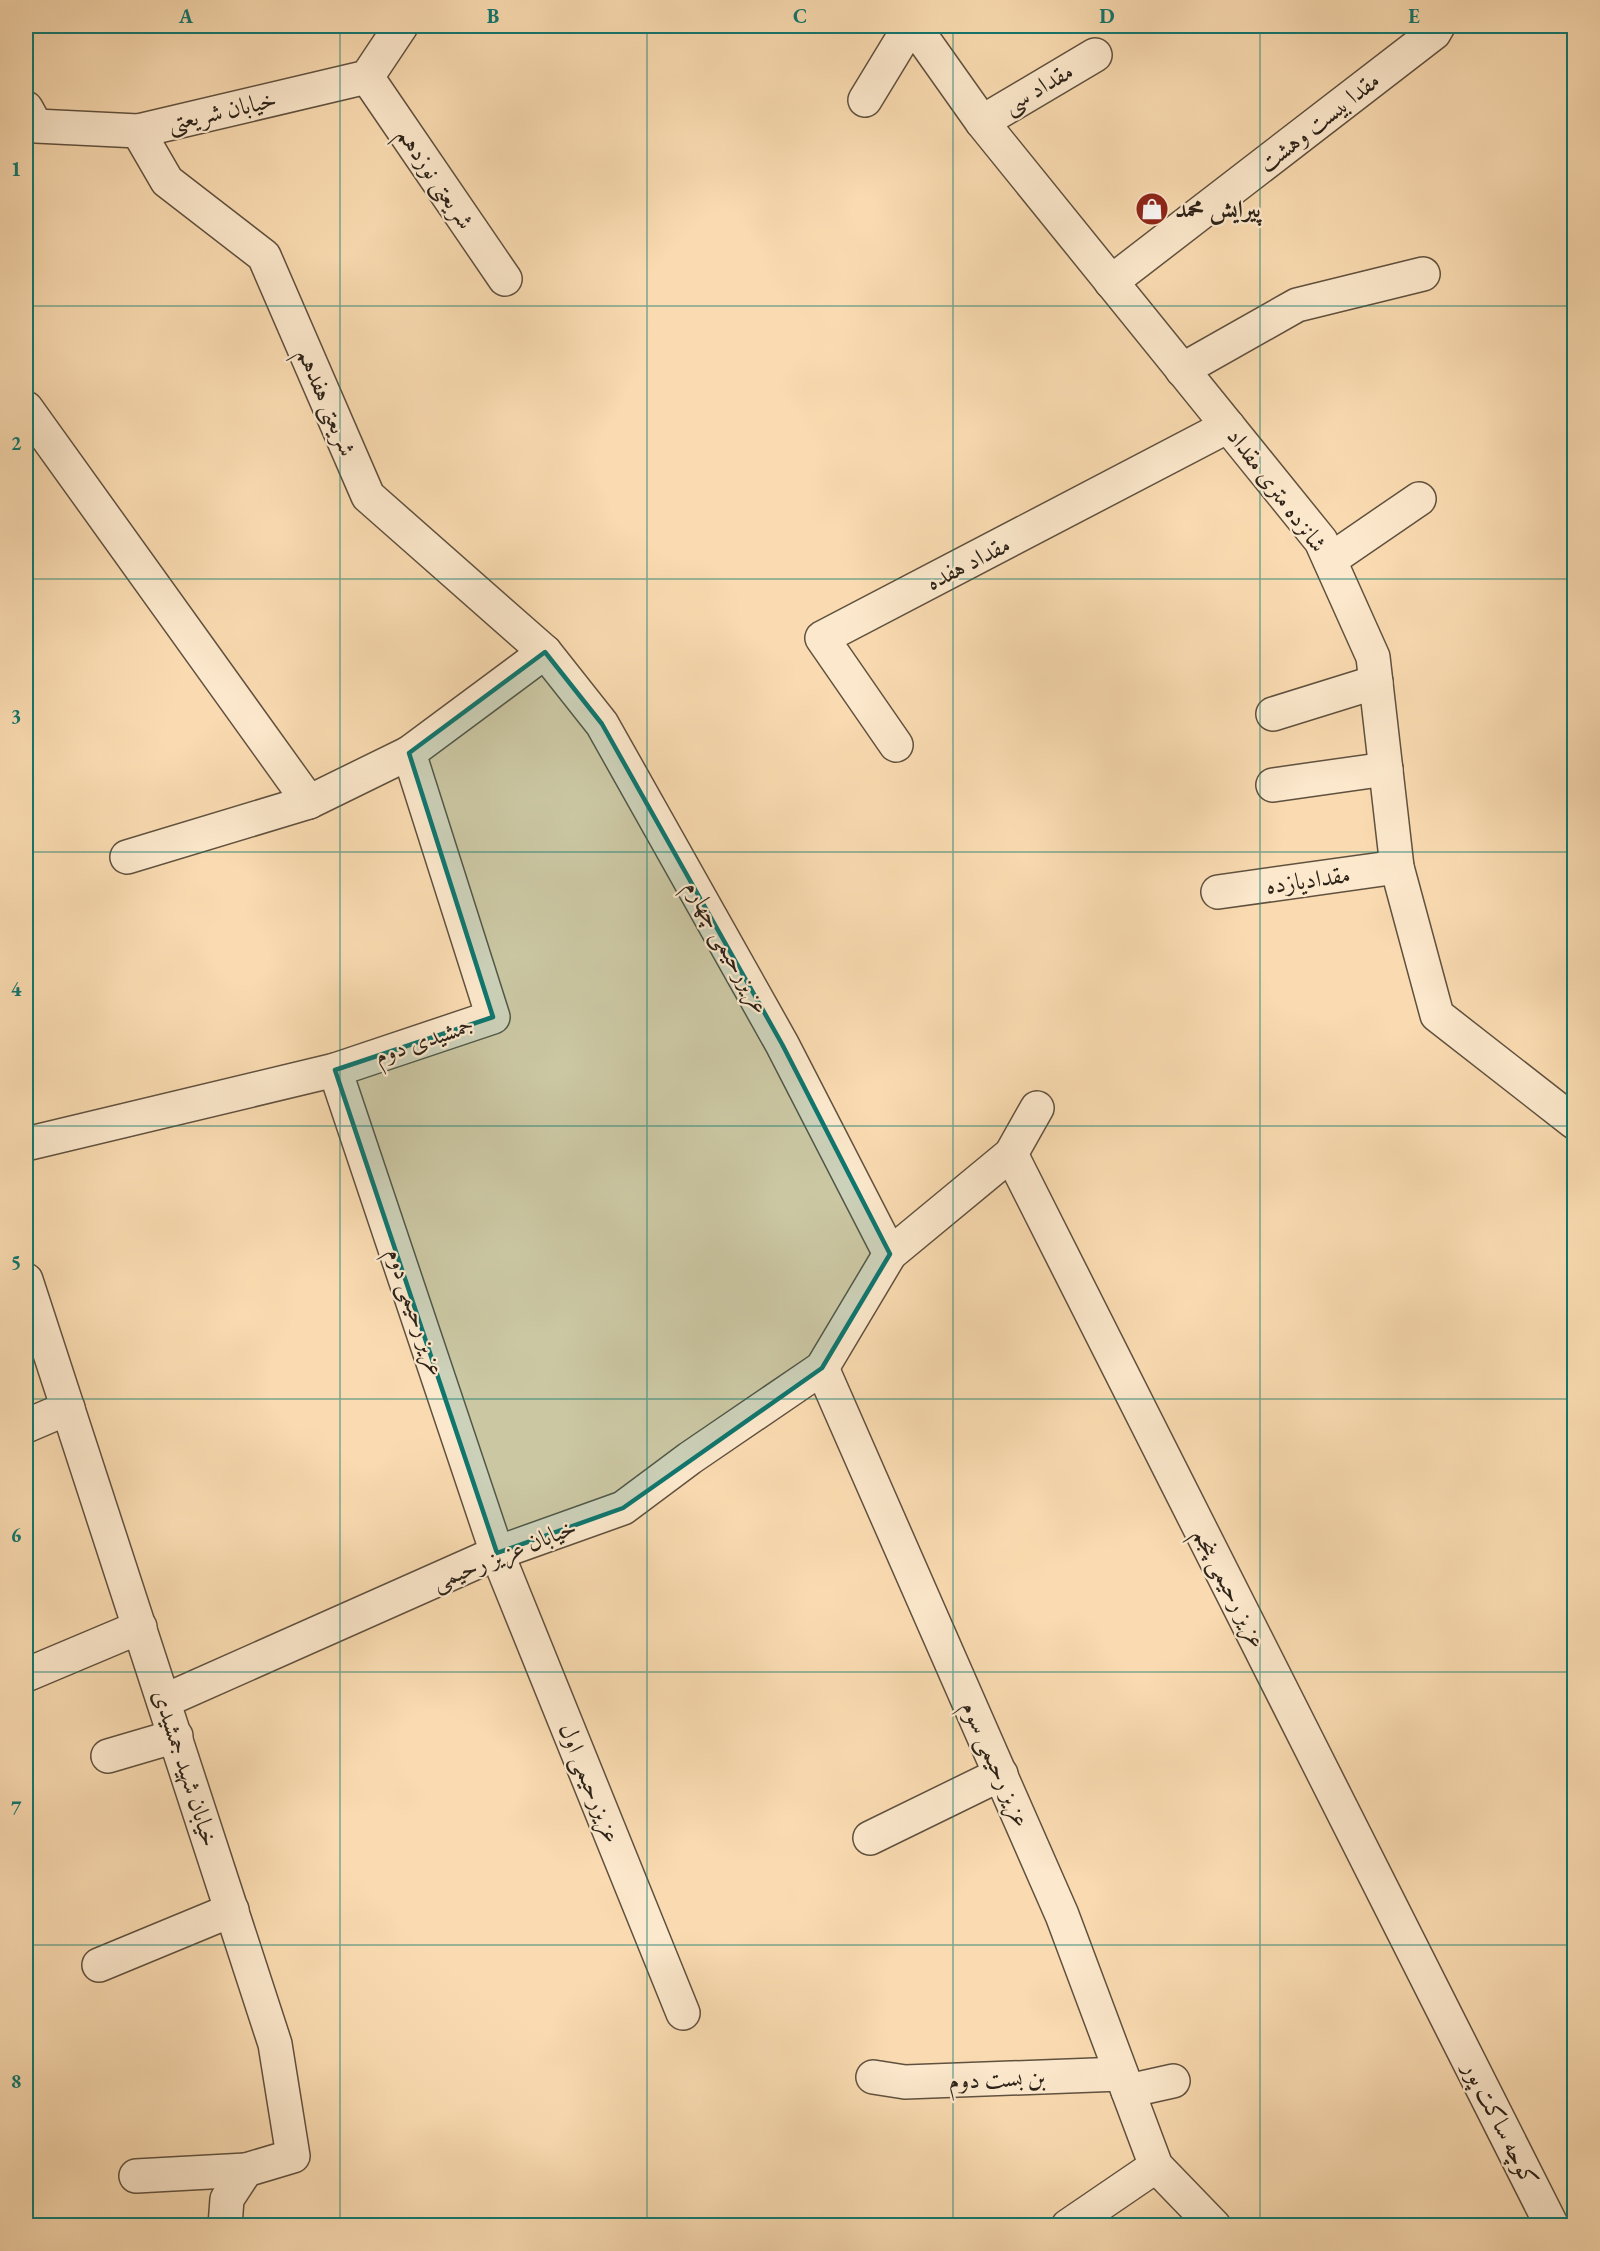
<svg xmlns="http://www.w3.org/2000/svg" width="1600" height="2251" font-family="'EB Garamond',Amiri,serif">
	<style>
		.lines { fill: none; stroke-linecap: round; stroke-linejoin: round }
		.minor-casing { stroke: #60513f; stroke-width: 36 }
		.tertiary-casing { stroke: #60513f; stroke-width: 36 }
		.minor { stroke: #fce8cc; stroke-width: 33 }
		.tertiary { stroke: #fce8cc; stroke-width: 33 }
		.marked { fill: #0f766e; fill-opacity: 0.2; stroke: #0f766e; stroke-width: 4.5; stroke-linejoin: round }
		.grid { fill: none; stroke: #0f766e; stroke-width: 1.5; stroke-opacity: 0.55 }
		.labels { text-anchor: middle; stroke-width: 4.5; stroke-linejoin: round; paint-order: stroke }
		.street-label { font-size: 24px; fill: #2d2319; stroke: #fce8cc }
		.poi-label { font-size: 24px; font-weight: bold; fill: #2d2319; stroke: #fce8cc; text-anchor: start }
		.neatline { fill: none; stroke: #0f766e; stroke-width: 2 }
		.grid-label { font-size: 20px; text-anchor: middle; font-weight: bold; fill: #0f766e }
	</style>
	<rect width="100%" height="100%" fill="#fadbb1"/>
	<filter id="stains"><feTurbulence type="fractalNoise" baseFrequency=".00333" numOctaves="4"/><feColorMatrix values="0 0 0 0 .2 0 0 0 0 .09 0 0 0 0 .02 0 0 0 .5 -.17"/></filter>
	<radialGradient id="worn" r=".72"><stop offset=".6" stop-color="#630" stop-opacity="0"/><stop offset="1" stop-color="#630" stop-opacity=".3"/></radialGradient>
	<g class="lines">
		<g class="minor-casing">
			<g id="minor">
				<path d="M914,26L982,122L1321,541L1373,657L1397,867L1437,1015L1574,1122"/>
				<path d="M367,77L505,279"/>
				<path d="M865,100L910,26"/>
				<path d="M982,122L1095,55"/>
				<path d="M138,131L167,181L264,256L368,496L545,652L602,724L782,1044L890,1254"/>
				<path d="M1111,282L1434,33L1438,26"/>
				<path d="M1182,370L1297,305L1423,274"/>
				<path d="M26,408L309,802"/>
				<path d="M1330,560L1419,499"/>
				<path d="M1273,714L1376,682"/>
				<path d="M896,745L822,638L1228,426"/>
				<path d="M1273,785L1386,769"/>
				<path d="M127,857L309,802L409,753"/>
				<path d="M1218,892L1397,867"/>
				<path d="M335,1070L497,1553L683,2013"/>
				<path d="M26,1144L335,1070L493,1017L409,753L545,652"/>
				<path d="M1011,1154L1552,2226"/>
				<path d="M26,1280L275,2044L293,2156L246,2170L227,2199L225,2226"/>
				<path d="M822,1368L1062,1915L1156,2166L1214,2226"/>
				<path d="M26,1426L68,1408"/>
				<path d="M26,1675L140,1627"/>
				<path d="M164,1701L497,1553L623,1508L690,1458L822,1368L890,1254L1011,1154L1037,1108"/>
				<path d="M108,1756L176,1736"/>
				<path d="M870,1838L1001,1774"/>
				<path d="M99,1965L232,1910"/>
				<path d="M873,2077L905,2082L1121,2074"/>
				<path d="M1128,2091L1173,2081"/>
				<path d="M136,2176L246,2170"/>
				<path d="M1068,2226L1156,2166"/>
			</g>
		</g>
		<g class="tertiary-casing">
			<path id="tertiary" d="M26,108L36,126L138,131L367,77L401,26"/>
		</g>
		<use href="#minor" class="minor"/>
		<use href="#tertiary" class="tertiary"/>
	</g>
	<path class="marked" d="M545,652L602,724L782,1044L890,1254L822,1368L623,1508L497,1553L335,1070L493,1017L409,753Z"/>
	<path class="grid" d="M340,26V2226M647,26V2226M953,26V2226M1260,26V2226M26,306H1574M26,579H1574M26,852H1574M26,1126H1574M26,1399H1574M26,1672H1574M26,1945H1574"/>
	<defs>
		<g id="shop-disc" transform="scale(1.725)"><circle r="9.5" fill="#8f2418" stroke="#fce8cc"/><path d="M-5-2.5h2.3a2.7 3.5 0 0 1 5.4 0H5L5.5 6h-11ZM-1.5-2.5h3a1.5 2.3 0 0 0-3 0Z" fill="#fff"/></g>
	</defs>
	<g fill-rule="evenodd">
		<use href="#shop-disc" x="1152" y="209"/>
	</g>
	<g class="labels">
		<g class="street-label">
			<text transform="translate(1038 88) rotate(-30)" y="8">مقداد سی</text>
			<text transform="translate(222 111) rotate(-13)" y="8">خیابان شریعتی</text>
			<text transform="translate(1319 122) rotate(-38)" y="8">مقدا بیست وهشت</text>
			<text transform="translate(436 178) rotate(56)" y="8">شریعتی نوزدهم</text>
			<text transform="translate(327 402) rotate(67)" y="8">شریعتی هفدهم</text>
			<text transform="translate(1277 490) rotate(53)" y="8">شانزده متری مقداد</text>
			<text transform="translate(968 563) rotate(-27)" y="8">مقداد هفده</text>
			<text transform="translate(1308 880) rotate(-8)" y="8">مقدادیازده</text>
			<text transform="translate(727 947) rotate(61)" y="8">عزیزرحیمی چهارم</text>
			<text transform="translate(424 1040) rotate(-19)" y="8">جمشیدی دوم</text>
			<text transform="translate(416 1312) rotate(71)" y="8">عزیز رحیمی دوم</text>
			<text transform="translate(504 1554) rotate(-22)" y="8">خیابان عزیز رحیمی</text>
			<text transform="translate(1230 1588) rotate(63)" y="8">عزیز رحیمی پنجم</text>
			<text transform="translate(996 1764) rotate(66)" y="8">عزیز رحیمی سوم</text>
			<text transform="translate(186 1768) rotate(72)" y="8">خیابان شهید جمشیدی</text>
			<text transform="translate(590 1783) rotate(68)" y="8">عزیزرحیمی اول</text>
			<text transform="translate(997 2079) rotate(-2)" y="8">بن بست دوم</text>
			<text transform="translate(1501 2124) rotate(63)" y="8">کوچه ساکت پور</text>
		</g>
		<g class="poi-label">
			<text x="1175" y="217">پیرایش محمد</text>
		</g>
	</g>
	<rect width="1600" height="2251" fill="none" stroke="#fadbb1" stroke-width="66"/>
	<rect x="33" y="33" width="1534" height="2185" class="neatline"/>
	<g class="grid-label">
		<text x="186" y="23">A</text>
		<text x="493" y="23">B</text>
		<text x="800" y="23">C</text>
		<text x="1107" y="23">D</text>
		<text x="1414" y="23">E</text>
		<text x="16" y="176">1</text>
		<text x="16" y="450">2</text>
		<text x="16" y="723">3</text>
		<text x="16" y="996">4</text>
		<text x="16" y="1269">5</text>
		<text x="16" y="1542">6</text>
		<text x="16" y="1815">7</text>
		<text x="16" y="2088">8</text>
	</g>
	<rect width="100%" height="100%" filter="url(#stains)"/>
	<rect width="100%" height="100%" fill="url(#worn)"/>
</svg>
